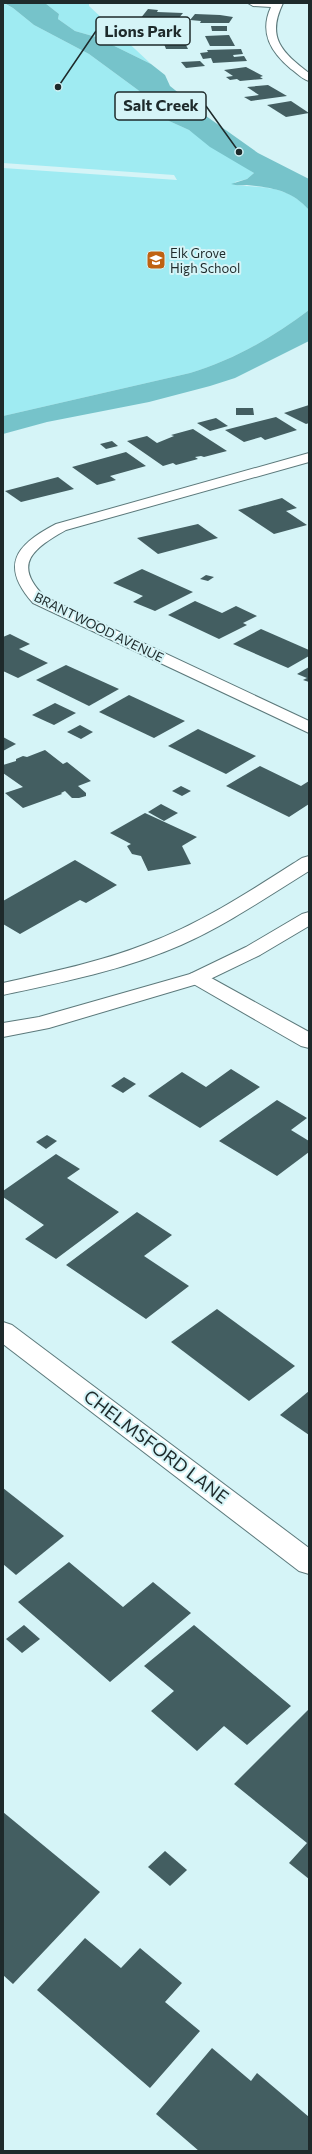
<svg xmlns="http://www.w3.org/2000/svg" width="312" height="2154" font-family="Commissioner,sans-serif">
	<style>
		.green { fill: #9febf2 }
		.water { fill: #76c3ca }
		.building { fill: #435e61 }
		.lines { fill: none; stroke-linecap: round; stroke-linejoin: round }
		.minor-casing { stroke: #5c797b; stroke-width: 2 }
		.major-casing { stroke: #5c797b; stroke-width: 2 }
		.minor { fill: #fff; fill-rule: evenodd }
		.major { fill: #fff; fill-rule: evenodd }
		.labels { text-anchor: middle; stroke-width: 4; stroke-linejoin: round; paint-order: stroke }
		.far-poi-label { font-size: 13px; fill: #1e2a2b; stroke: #d5f4f7; text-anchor: start }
		.far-street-label { font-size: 13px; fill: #1e2a2b; stroke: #d5f4f7 }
		.near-street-label { font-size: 18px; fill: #1e2a2b; stroke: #d5f4f7 }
		.leader { fill: none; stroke: #1e2a2b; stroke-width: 1.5 }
		.callout-dot { fill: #1e2a2b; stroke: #d5f4f7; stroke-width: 1.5 }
		.callout { fill: #d5f4f7; stroke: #1e2a2b; stroke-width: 1.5 }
		.callout-label { font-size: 16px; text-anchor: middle; font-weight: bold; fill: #1e2a2b }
	</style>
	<rect width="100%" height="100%" fill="#d5f4f7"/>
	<g class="green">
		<path d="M3,3L13,8L34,25L89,54L138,90L169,121L189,130L254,173L247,179L235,182L234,185C264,188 287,185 309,210V310C273,337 234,360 190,373L3,416V168L177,180L174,175L3,163Z"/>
		<path d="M45,3H89V6L151,64L96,37L75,31L58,19L59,14Z"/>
	</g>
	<g class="water">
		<path d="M4,3H45L59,14L58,19L75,31L96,37L151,64L165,75L170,86L185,98L190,108L206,116L258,153L309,179V210C291,190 273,188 247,185C241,185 237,186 231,184L247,179L254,173L210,147L189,130L169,121L138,90L89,54L34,25L13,8Z"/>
		<path d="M309,310V341L235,378L210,386L149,402L47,422L3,434V416L190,373C234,360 273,337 309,310Z"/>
	</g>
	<g class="building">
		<path d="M148,9L158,10L157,12L183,13L178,19H140Z"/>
		<path d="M195,14L220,15L233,17L229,23H200L201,21L190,20Z"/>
		<path d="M211,26H227V31H212Z"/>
		<path d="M229,35L235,46H210L205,36Z"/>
		<path d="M185,43L188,49H166L164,44Z"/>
		<path d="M241,49L243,54L233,55L234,57L244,56L247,61L213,63L211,58L203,59L200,53L208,52L207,50Z"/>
		<path d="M200,61L205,66L186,68L181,62Z"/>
		<path d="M246,67L263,76L260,77L263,79L240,81L237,79L230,80L226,77L233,76L224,70Z"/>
		<path d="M268,85L287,96L251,101L244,97L259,95L247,87Z"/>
		<path d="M291,101L309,113L286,117L267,105Z"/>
		<path d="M309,405V423L306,424L284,413Z"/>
		<path d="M236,408H253L254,415H236Z"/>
		<path d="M276,417L297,430L265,440L261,437L244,442L225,430Z"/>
		<path d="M216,418L228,426L210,431L197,423Z"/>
		<path d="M193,429L227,451L204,457L201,456L195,457L198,459L176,465L173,463L163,466L127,441L147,436L157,443L174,436L171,435Z"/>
		<path d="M112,441L118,446L106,449L100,444Z"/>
		<path d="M126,452L146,466L110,476L116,480L97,485L72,467Z"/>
		<path d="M58,477L74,489L21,502L5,491Z"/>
		<path d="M282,498L297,508L286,511L307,525L274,534L238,510Z"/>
		<path d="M198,524L218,538L158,554L137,538Z"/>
		<path d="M142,569L193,592L155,611L133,602L143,596L113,583Z"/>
		<path d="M206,575L214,577L208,581L200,579Z"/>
		<path d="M195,601L222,613L236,606L257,616L243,623L247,625L219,639L168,615Z"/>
		<path d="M261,629L309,650V656L288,668L233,644Z"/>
		<path d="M10,634L30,644L19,649L48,663L18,678L3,671V637Z"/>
		<path d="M66,665L119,689L89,706L36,680Z"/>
		<path d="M309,667V682L303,680L307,678L297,674Z"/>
		<path d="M129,695L185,721L154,738L99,712Z"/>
		<path d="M55,703L76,713L54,725L32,715Z"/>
		<path d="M80,725L93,732L81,739L67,732Z"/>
		<path d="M198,729L256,756L226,774L168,746Z"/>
		<path d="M3,737L16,744L3,751Z"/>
		<path d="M45,750L63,764L67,762L91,781L78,786L86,793V796L79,798H72L65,791L61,793L62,794L23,808L5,793L23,787L3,773V765L16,761V759L23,756L27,757Z"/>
		<path d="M260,766L301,786L309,781V804L289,817L226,786Z"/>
		<path d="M181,786L191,791L182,796L172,791Z"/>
		<path d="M161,804L178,813L164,821L148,812Z"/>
		<path d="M145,813L197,837L182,846L191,864L148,871L141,856L132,854L127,846L131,844L110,833Z"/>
		<path d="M75,860L117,885L86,903L80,900L20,934L3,924V901Z"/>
		<path d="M231,1069L260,1087L200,1128L148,1096L182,1072L206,1087Z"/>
		<path d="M124,1077L136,1084L123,1093L111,1086Z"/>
		<path d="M277,1100L307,1118L291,1130L309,1141V1152L277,1176L219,1141Z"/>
		<path d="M47,1135L57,1141L46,1149L36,1142Z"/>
		<path d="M56,1154L80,1169L67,1178L119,1212L56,1259L25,1239L44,1225L3,1197V1191Z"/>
		<path d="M137,1212L172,1235L144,1256L189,1286L146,1319L66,1265Z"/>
		<path d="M217,1309L295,1366L249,1401L171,1342Z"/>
		<path d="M309,1391V1435L280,1415Z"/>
		<path d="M3,1488L64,1536L16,1575L3,1564Z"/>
		<path d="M69,1562L123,1607L153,1582L191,1613L110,1682L18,1602Z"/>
		<path d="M24,1625L40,1639L22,1653L6,1639Z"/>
		<path d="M194,1625L291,1706L247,1745L224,1726L197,1751L151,1711L174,1691L144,1666Z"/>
		<path d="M308,1710L309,1711V1879L289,1863L307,1843L234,1784Z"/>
		<path d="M3,1812L100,1892L13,1984L3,1975Z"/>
		<path d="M165,1851L187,1870L170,1886L148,1867Z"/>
		<path d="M85,1938L121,1968L140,1948L182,1983L165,2002L200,2031L150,2088L37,1990Z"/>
		<path d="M212,2048L251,2081L257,2073L309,2117V2151H199L156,2114Z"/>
	</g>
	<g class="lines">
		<g class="minor-casing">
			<g id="minor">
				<path d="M248,3H283C266,38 282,52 309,73V81C302,79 297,73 291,69C271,52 259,33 271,7L253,6Z"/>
				<path d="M309,453V462L66,530C34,548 11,564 45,597L309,721V733L33,603C0,566 15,545 56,524Z"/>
				<path d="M197,972L204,974L309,1032V1048L301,1046L190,982L187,978L190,974Z"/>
				<path d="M3,1322L12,1325L309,1548V1574L299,1571L3,1344Z"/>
			</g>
		</g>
		<g class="major-casing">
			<g id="major">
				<path d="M309,856V871C267,897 226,925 181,945C124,970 63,982 3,995V983C51,972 100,962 146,944C202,923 252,890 302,858Z"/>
				<path d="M309,912V926L260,955L204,982L49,1028L3,1037V1023L39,1017L190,974L246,947L302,914Z"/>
			</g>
		</g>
		<use href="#minor" class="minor"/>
		<use href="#major" class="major"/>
	</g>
	<defs>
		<g id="school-square" transform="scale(1)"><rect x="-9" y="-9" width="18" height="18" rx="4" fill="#bf6212" stroke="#d5f4f7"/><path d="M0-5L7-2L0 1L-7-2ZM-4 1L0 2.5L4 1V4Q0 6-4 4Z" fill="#fff"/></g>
	</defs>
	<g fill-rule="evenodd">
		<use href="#school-square" x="156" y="260"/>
	</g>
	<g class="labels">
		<g class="far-poi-label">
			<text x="170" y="258">Elk Grove<tspan x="170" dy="15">High School</tspan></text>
		</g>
		<g class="far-street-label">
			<text transform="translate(99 627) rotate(26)" y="5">BRANTWOOD AVENUE</text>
		</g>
		<g class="near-street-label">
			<text transform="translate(156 1447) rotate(37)" y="6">CHELMSFORD LANE</text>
		</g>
	</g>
	<path class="leader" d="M58 87L96 31M239 152L206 106"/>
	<g class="callout-dot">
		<circle cx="58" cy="87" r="4"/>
		<circle cx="239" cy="152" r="4"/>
	</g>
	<g class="callout">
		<rect x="96" y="17" width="94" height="28" rx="4"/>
		<rect x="115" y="92" width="91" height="28" rx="4"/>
	</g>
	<g class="callout-label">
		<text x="143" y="37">Lions Park</text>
		<text x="161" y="111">Salt Creek</text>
	</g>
	<rect width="312" height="2154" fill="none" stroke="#1e2a2b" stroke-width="8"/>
</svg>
